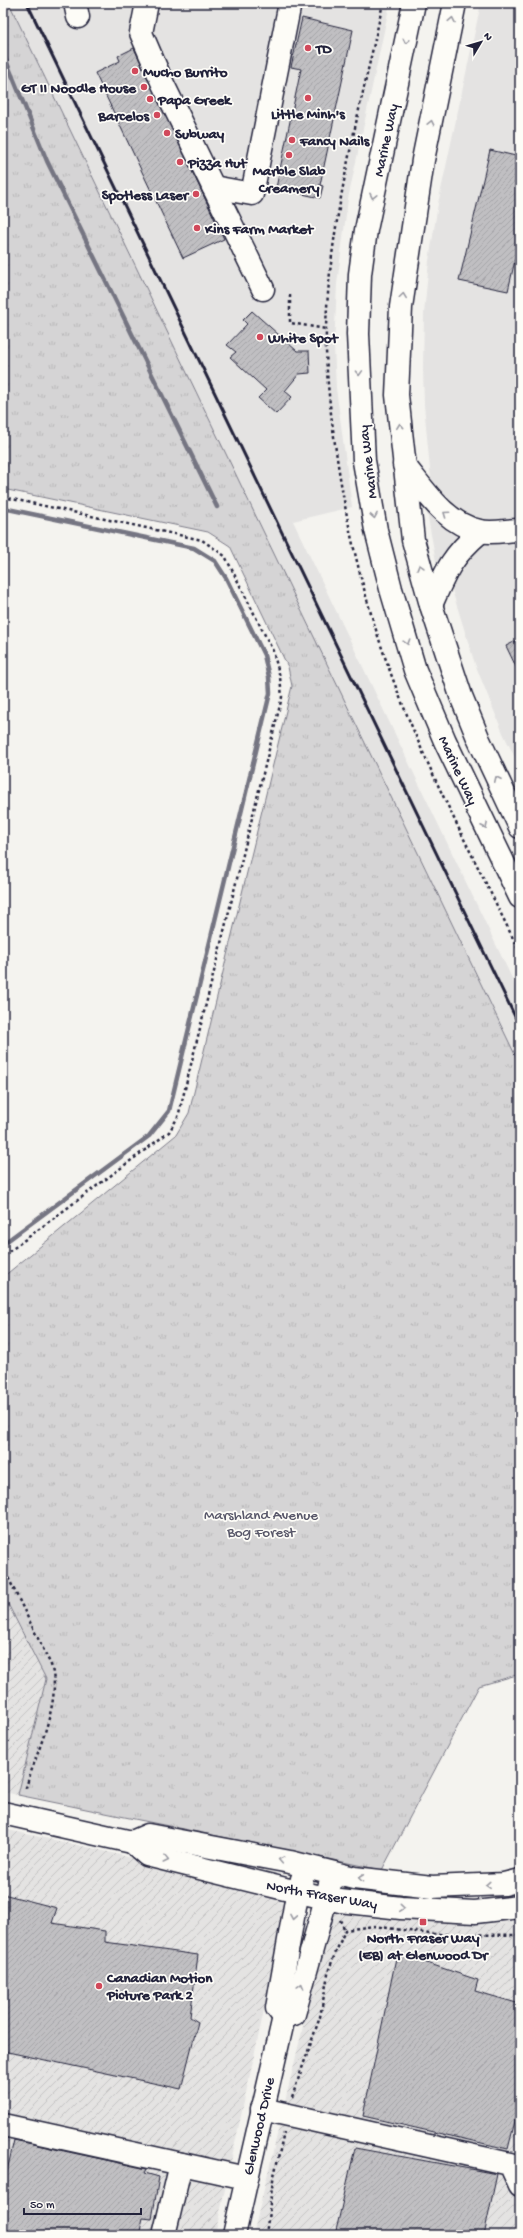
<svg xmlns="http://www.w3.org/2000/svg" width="523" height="2238" font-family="'Gochi Hand',sans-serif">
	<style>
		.built { fill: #e4e3e2 }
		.industrial { fill: url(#industrial-furrows) }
		.park { fill: url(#park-tufts); stroke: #7c7b88 }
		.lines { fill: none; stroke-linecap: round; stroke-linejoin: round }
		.stream { stroke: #757582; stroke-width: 4.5 }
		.building { fill: url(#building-hatch); stroke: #22223b }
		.minor-casing { stroke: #22223b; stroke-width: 25 }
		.major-casing { stroke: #22223b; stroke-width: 25 }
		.path { stroke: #22223b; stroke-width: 2.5; stroke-dasharray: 3 3; stroke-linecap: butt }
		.minor { stroke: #fdfcf7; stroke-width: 22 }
		.major { stroke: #fdfcf7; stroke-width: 22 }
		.rail { stroke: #22223b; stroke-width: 3 }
		.oneway { stroke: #9a9aa2 }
		.poi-dot { fill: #d1495b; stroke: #fdfcf7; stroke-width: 1.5 }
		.labels { text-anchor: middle; stroke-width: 3.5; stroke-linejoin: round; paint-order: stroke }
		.poi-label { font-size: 15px; font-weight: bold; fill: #22223b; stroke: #fdfcf7; text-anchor: start }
		.street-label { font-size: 15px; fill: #22223b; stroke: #fdfcf7 }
		.park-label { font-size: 15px; fill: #585769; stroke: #fdfcf7 }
	</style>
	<defs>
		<pattern id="industrial-furrows" width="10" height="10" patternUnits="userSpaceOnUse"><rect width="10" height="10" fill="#e4e3e2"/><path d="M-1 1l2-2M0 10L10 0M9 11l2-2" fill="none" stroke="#c3c2c3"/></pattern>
		<pattern id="park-tufts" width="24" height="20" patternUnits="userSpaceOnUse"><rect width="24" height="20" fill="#d5d4d5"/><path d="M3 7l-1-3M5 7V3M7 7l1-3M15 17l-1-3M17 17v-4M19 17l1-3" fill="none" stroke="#b7b6b8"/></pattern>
		<pattern id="building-hatch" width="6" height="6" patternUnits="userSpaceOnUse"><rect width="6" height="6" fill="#c0bfc2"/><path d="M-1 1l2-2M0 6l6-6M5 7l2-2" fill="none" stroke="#a5a4a8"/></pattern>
	</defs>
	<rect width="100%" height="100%" fill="#f4f3ef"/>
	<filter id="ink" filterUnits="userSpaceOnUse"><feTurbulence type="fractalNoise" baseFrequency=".025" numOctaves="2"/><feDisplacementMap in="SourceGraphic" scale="8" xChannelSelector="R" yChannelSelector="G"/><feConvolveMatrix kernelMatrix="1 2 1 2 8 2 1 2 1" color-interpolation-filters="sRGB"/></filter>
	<g filter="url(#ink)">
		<g class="built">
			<path d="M9,3H390L348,199L337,284L334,346L336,388L352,507L293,521L520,995V1065Z"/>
			<path d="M481,3H520V768L503,733L475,664L452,590L437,567L426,507L431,480L424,405L423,368L424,314L429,261L438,204Z"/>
		</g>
		<g class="industrial">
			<path d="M3,1594L46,1679L18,1795L3,1792Z"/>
			<path d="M3,1829L96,1849L268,1892L282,1903L285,1914L215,2235H3Z"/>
			<path d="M341,1911L463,1920L487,1924L520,1921V2235H253L327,1927L332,1916Z"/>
		</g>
		<path class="park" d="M3,3H9L520,1065V1674L479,1686L382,1870L18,1795L46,1679L3,1594V1277L176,1135L189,1113L292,686L288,667L230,546L208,532L3,489Z"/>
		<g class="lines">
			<g class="stream">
				<path d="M3,53L47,161L217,507"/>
				<path d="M3,508L194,548L215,561L226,578L264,655L269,677L270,693L169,1111L149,1136L3,1244"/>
			</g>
		</g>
		<g class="building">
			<path d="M302,18L353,30L320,185L323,186L320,198L276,188L301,69L291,67Z"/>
			<path d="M134,48L224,239L183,258L95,73L120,61L118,56Z"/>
			<path d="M490,150L520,157V238L508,291L459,281Z"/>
			<path d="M252,311L297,351H309L310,373L299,374L285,391L292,397L276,414L258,398L266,390L230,357L236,352L227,345L247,324L243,320Z"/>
			<path d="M520,639V675L506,646Z"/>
			<path d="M3,1894L57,1908L52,1923L105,1931V1942L198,1955L190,2017L198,2022L181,2089L3,2051Z"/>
			<path d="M397,1953L478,1980L475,1991L520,2004V2101L508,2149L363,2116Z"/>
			<path d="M14,2140L147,2169L145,2173L159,2177L152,2219L143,2218L139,2235H3V2189Z"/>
			<path d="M355,2148L497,2174L484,2235H335Z"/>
		</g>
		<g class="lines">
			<g class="minor-casing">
				<g id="minor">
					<path d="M75,3L78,17"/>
					<path d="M147,3L141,33L163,84L263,289"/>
					<path d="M213,187L252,194L290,3"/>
					<path d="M404,465C425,490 445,524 480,531C492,534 508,530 520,530"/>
					<path d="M431,605C446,571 451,557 480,532"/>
					<path d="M3,1813L132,1842L147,1855L285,1889L340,1901L401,1908L475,1912L520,1907"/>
					<path d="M132,1842L148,1835L290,1862L354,1878L432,1887L504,1884L520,1880"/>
					<path d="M284,2017L294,2014L330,1884"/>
					<path d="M284,2017L277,2008L295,1906L302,1879"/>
					<path d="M262,2109L510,2164L520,2186"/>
					<path d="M3,2125L246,2178"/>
					<path d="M164,2235L181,2164"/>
					<path d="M234,2235L284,2017"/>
				</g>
			</g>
			<g class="major-casing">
				<g id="major">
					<path d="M414,3L366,230L360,274L358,334L364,461L376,530L391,589L415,670L445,741L520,897"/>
					<path d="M455,3L423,160L401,307L397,395L413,540L431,605L461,696L479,740L520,827"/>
				</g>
			</g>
			<g class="path">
				<path d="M383,3C360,110 330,217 326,327C325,368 330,409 336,451C348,537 370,624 403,705C437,790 481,871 520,953"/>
				<path d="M290,295V323L326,329"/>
				<path d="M3,497L202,540L225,556L273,651L280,677L282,697L178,1117L169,1132L3,1256"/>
				<path d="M3,1567L51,1665C63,1702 35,1754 25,1791"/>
				<path d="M340,1920L345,1930"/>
				<path d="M292,2097L320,2017L329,1969L345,1930L374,1926L430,1934L520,1935"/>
				<path d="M266,2235L273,2180L284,2133"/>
			</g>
			<use href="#minor" class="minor"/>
			<use href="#major" class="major"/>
			<path class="rail" d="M27,3L520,1027"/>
		</g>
		<defs><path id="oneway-chevron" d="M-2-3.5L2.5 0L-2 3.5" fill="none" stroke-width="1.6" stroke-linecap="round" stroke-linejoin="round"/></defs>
		<g class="oneway">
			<use href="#oneway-chevron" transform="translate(452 20) rotate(-79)"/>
			<use href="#oneway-chevron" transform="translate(406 41) rotate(102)"/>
			<use href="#oneway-chevron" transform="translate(431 123) rotate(-78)"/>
			<use href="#oneway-chevron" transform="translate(373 196) rotate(102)"/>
			<use href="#oneway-chevron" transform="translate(403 296) rotate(-82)"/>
			<use href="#oneway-chevron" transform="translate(359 373) rotate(88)"/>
			<use href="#oneway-chevron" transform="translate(400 426) rotate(-96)"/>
			<use href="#oneway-chevron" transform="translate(446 514) rotate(-145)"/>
			<use href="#oneway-chevron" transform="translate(374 516) rotate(80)"/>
			<use href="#oneway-chevron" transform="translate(420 567) rotate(-106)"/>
			<use href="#oneway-chevron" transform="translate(407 642) rotate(73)"/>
			<use href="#oneway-chevron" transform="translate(497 779) rotate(-115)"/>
			<use href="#oneway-chevron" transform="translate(485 826) rotate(64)"/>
			<use href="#oneway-chevron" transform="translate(166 1860) rotate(14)"/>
			<use href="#oneway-chevron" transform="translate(281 1860) rotate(-169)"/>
			<use href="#oneway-chevron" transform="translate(361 1878) rotate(-173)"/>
			<use href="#oneway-chevron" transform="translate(488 1885) rotate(177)"/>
			<use href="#oneway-chevron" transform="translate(402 1908) rotate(5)"/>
			<use href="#oneway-chevron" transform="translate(293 1917) rotate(100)"/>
			<use href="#oneway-chevron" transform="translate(301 1986) rotate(-75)"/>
		</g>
	</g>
	<g class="poi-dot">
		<circle cx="308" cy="48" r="4"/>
		<circle cx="135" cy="71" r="4"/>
		<circle cx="144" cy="87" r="4"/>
		<circle cx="308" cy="98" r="4"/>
		<circle cx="150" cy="99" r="4"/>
		<circle cx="157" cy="115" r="4"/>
		<circle cx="167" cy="133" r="4"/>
		<circle cx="292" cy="140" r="4"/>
		<circle cx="289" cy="155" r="4"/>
		<circle cx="180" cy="162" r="4"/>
		<circle cx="196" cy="194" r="4"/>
		<circle cx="197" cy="228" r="4"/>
		<circle cx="260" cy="337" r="4"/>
		<rect x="419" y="1918" width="8" height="8" rx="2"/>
		<circle cx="99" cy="1986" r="4"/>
	</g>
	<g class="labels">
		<g class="poi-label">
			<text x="316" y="53">TD</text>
			<text x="143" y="76">Mucho Burrito</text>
			<text x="136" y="92" text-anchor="end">GT II Noodle House</text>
			<text x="158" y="104">Papa Greek</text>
			<text x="308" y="118" text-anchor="middle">Little Minh's</text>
			<text x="149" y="120" text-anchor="end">Barcelos</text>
			<text x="175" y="138">Subway</text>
			<text x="300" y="145">Fancy Nails</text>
			<text x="188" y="167">Pizza Hut</text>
			<text x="289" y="175" text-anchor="middle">Marble Slab<tspan x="289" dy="17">Creamery</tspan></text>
			<text x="188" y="199" text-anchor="end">Spotless Laser</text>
			<text x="205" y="233">Kins Farm Market</text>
			<text x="268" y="342">White Spot</text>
			<text x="423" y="1942" text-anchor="middle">North Fraser Way<tspan x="423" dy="17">(EB) at Glenwood Dr</tspan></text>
			<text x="107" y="1982">Canadian Motion<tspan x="107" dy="17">Picture Park 2</tspan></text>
		</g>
		<g class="street-label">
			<text transform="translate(385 140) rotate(-78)" y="5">Marine Way</text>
			<text transform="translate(367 462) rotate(-97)" y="5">Marine Way</text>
			<text transform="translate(459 770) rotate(65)" y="5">Marine Way</text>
			<text transform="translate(322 1894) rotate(10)" y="5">North Fraser Way</text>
			<text transform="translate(258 2126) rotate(-77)" y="5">Glenwood Drive</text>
		</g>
		<g class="park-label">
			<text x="261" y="1519">Marshland Avenue<tspan x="261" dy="17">Bog Forest</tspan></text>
		</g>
	</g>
	<rect width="523" height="2238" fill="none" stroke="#fdfcf7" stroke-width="16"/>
	<rect x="8" y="8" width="507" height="2222" fill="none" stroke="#22223b" stroke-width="1.5" filter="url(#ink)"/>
	<g transform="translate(481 42) rotate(52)" stroke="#fdfcf7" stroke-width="3" paint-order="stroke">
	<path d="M0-3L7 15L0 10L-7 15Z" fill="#22223b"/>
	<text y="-6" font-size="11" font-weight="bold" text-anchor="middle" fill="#22223b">N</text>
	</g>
	<path d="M24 2208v6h117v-6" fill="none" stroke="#22223b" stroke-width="2"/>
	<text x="30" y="2208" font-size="12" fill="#22223b" stroke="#fdfcf7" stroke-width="3" paint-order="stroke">50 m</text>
</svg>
